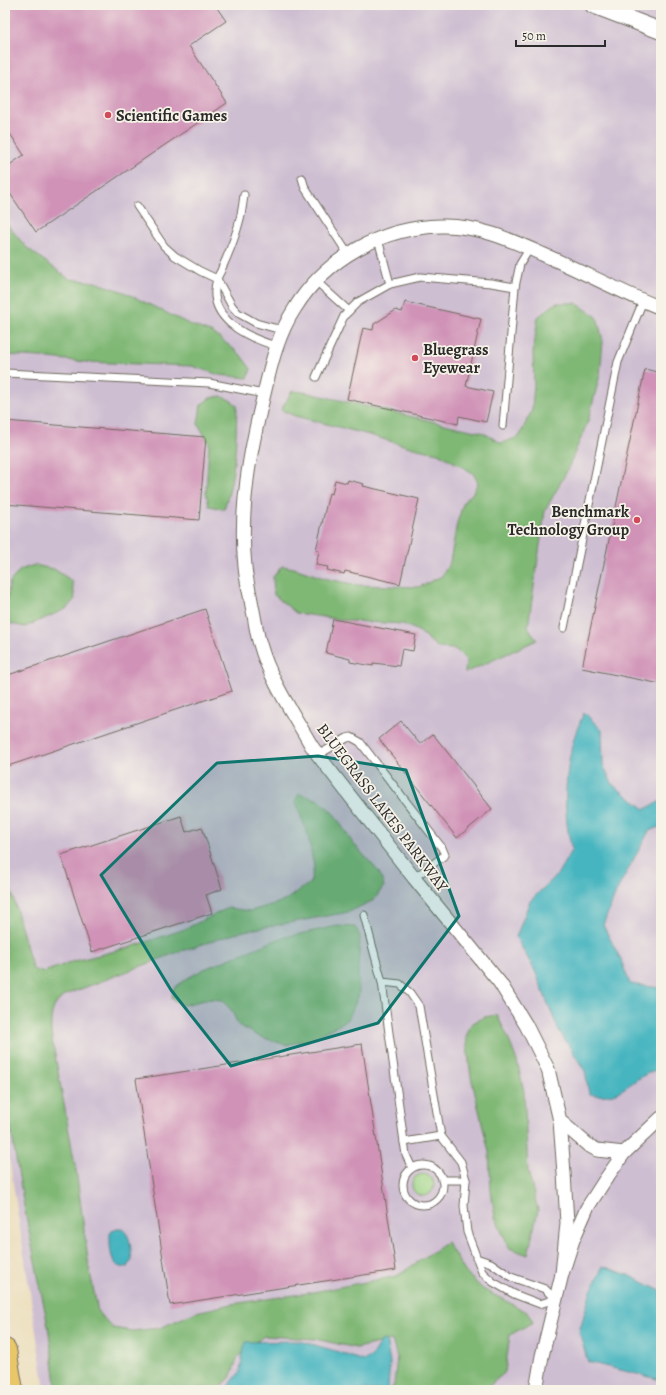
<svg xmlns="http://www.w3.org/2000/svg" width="666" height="1395" font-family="Alegreya,serif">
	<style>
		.industrial { fill: #cebed1 }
		.green { fill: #9fd687; stroke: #658059 }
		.forest { fill: #7fb774; stroke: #557150 }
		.water { fill: #46b5c0; stroke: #387076 }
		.building { fill: #d093b7 }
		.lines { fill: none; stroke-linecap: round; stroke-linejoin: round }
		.service-casing { stroke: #6f6a5f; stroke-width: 9 }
		.minor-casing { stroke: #6f6a5f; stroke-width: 15 }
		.tertiary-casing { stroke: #6f6a5f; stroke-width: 18 }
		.motorway-casing { stroke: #6f6a5f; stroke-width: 24 }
		.service { stroke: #fff; stroke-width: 7 }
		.minor { stroke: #fff; stroke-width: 13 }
		.tertiary { stroke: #fff; stroke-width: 16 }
		.motorway { stroke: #e9c769; stroke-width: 22 }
		.marked { fill: #0f766e; fill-opacity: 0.2; stroke: #0f766e; stroke-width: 3; stroke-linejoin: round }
		.poi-dot { fill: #d1495b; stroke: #f7f3e8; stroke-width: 1.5 }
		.labels { text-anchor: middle; stroke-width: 3.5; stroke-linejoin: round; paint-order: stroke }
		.poi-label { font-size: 16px; font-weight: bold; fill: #2b2b2b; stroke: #f7f3e8; text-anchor: start }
		.street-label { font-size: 16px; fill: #2b2b2b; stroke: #f7f3e8 }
	</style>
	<rect width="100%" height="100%" fill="#f7f3e8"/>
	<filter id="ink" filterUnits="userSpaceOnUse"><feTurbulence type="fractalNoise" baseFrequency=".025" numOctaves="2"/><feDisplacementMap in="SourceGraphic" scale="8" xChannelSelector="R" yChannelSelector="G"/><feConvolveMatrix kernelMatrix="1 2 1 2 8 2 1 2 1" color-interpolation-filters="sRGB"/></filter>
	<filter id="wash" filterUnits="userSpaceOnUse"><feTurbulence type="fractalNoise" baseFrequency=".012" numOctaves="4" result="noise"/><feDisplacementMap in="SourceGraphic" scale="16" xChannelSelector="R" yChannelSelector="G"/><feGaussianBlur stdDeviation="0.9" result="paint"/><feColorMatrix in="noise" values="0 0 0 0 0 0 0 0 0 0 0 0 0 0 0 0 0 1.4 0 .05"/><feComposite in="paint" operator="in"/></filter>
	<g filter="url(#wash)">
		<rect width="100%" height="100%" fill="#ede0bf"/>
		<path class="industrial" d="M5,5H646L661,10V1390H45L5,1132Z"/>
		<circle class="green" cx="423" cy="1185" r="11"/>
		<g class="forest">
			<path d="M5,222L26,247L69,279L95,282L124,292L191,325L213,333L240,354L251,369L248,378L219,375L192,366L85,362L40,357L5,355Z"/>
			<path d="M556,303H576L597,317L603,341L600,375L588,421L567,471L545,511L528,627L537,640L465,673L466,660L455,649L438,648L420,632L403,624L350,621L296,613L274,595L273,577L282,566L294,568L324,578L357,585L419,587L442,576L450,562L457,523L464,501L472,494L478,483L473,473L438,453L417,449L362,433L295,416L281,410L292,391L304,392L484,433L501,443L519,437L532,410L534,385L533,352L538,317Z"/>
			<path d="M221,396L230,400L237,405C236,441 236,474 224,509L209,506L206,492L209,443L198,424L201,405L210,398Z"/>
			<path d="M34,565L54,569L72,581L75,599L66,609L25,627L11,624L5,616V608L10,582L20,570Z"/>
			<path d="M299,794L319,800L335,815L352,842L379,872L384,886L374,900L349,912L244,931L181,951L65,995C62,998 58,1001 56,1004C47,1017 52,1041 55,1055L76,1170L89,1267L98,1312L113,1328L132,1331L160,1328L196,1312L232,1304L308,1293L397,1276L447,1242L466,1273L483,1289L527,1312L533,1322L510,1335L505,1372L485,1390H390L394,1385L397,1357L392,1340L356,1348L315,1339L264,1336L238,1357L230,1378L218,1389L57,1390L48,1326L24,1206L5,1094V867L32,967L34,970L44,972L71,962L131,947L185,929L228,908L251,911L284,901L310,883L314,867L308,835L295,801Z"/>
			<path d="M337,926L355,927L360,936L358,968L359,994L349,1018L339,1025L308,1040L286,1045L258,1036L238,1025L232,1011L222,1000L210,999L183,1005L172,999L173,989L186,979L204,969L281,938Z"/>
			<path d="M497,1015L507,1035L517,1061L524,1092L528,1171L538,1210L528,1255L509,1248L495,1217L491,1191L489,1152L471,1077L466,1037L471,1024L484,1017Z"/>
		</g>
		<g class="water">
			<path d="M584,712L602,730L603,765L613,785L645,809L661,801V826L649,831L617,890L603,925L621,960L630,984L661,988V1068C654,1071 647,1073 641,1077C620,1090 616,1099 589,1094L585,1071L558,1029L535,971L516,937L530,901L557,875L572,849C562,815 565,771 574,738C577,729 581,720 584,712Z"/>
			<path d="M117,1229H122C132,1236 130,1249 132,1260L128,1267C109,1270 110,1247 110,1234L112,1231Z"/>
			<path d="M603,1266L628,1275L661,1291V1380L588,1362L579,1332L591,1291Z"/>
			<path d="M386,1340L390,1362L388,1387L386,1390H225L240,1372L243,1350L246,1342L300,1341L336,1351L363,1361L372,1356L381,1341Z"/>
		</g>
		<g id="blocks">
			<g class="building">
				<path d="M5,5H215L226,21L189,46L227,103L36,232L5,186V168L24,155L5,126Z"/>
				<path d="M405,302L481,319L466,386L493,392L486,422L459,416L458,424L347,399L363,328L373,330L374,324L396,310L402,312Z"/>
				<path d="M645,369L661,373V684L582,668Z"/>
				<path d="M5,421L206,437L199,520L5,504Z"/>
				<path d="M335,480L347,483L348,480L364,484L363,486L419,499L400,584L345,571L344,574L327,570L328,567L316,565L319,551L316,550L329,493L332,494Z"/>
				<path d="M205,609L232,691L5,767V676Z"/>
				<path d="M333,619L416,635L413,651L402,649L399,666L373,663V666L350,662V659L326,653Z"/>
				<path d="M401,721L420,744L433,734L492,809L457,838L379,739Z"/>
				<path d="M181,816L186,832L202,827L222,889L206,895L212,913L92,952L61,855Z"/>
				<path d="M362,1044L396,1270L170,1305L136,1079Z"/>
			</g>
		</g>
	</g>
	<g filter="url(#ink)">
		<use href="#blocks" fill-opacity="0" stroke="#6f6a5f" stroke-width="1"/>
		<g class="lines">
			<g class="service-casing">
				<g id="service">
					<path d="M302,178L305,188L348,254"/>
					<path d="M244,195C243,203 242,211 240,219C236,235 229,253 222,268C221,272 218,275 217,279C205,318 246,337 276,346"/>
					<path d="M137,206L164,246L175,256L200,271L217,279L232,306L238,313L256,323L274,328L283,329"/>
					<path d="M378,239L390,284"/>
					<path d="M316,281L349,311"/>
					<path d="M5,373L209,383L264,394"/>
					<path d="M316,377L344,316L358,302L390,284L420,277L491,283L515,287"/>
					<path d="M503,426L515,287L520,264L530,248"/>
					<path d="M564,628L618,362L643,301"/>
					<path d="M318,755L347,738L351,737L360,742L442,848L445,855L414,878"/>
					<path d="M364,915L382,982L400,984L410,993L419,1006L441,1136L461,1162L466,1180L464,1206L467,1232L482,1272L493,1282L514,1294L540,1304L555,1299L545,1289L511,1277L491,1263L476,1258"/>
					<path d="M382,982L404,1142L441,1136"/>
					<path d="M404,1142L406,1155L412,1168"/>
					<circle cx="423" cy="1185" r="20"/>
					<path d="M442,1180H466"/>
				</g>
			</g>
			<g class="minor-casing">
				<g id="minor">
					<path d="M560,1121L588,1145L597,1150L624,1153"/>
					<path d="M562,1274L567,1223L564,1173L560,1121L548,1069L526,1025L500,983L414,878L318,755L311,745C293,713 270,680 260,644C256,632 255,618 252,606C250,593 246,580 245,567C239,508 250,451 264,394C271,364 278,334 295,308C326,258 383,227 441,226C477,225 509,239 542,254C582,271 620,292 661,308"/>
					<path d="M536,1390L542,1356L562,1274L573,1240L587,1208L605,1180L624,1153L661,1118"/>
				</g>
			</g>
			<g class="tertiary-casing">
				<path id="tertiary" d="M593,5L661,31"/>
			</g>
			<g class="motorway-casing">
				<path id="motorway" d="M5,1350L12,1390"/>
			</g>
			<use href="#service" class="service"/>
			<use href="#minor" class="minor"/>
			<use href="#tertiary" class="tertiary"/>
			<use href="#motorway" class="motorway"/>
		</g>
	</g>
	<path class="marked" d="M318,756L406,770L459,916L378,1023L231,1066L171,990L101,875L217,763Z"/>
	<g class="poi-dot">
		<circle cx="108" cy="115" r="4"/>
		<circle cx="415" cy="358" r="4"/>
		<circle cx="637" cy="520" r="4"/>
	</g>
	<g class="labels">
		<g class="poi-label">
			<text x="116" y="121">Scientific Games</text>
			<text x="423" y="355">Bluegrass<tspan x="423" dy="18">Eyewear</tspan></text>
			<text x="629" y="517" text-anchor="end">Benchmark<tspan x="629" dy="18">Technology Group</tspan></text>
		</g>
		<g class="street-label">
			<text transform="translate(383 807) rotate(53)" y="6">BLUEGRASS LAKES PARKWAY</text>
		</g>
	</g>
	<rect width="666" height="1395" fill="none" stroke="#f7f3e8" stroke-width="20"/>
	<path d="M516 40v6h89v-6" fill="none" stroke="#2b2b2b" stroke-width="2"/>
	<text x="522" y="40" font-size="12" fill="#2b2b2b" stroke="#f7f3e8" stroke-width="3" paint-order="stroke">50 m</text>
</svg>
